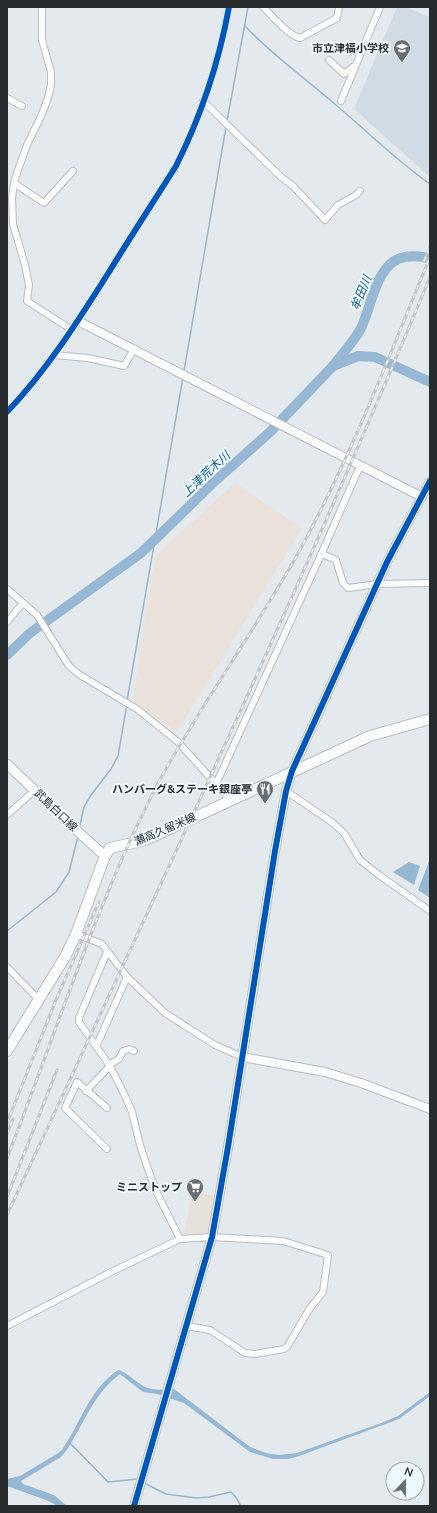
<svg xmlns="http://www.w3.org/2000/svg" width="437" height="1513" font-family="'Nunito Sans','Noto Sans JP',sans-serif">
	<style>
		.commercial { fill: #e6e2d9 }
		.industrial { fill: #e9e1da }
		.built { fill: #d0dbe3 }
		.water { fill: #96b8d4 }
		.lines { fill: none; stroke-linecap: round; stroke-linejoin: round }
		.stream { stroke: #96b8d4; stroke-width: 1.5 }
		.river { stroke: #96b8d4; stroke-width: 10 }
		.minor-casing { stroke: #b9bcc0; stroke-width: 8 }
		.tertiary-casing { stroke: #b9bcc0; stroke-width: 10 }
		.secondary-casing { stroke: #b9bcc0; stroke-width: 11 }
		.primary-casing { stroke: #b9bcc0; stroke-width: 12 }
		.minor { stroke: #fbfcfc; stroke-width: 6 }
		.tertiary { stroke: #fbfcfc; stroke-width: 8 }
		.secondary { stroke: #fbfcfc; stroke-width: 9 }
		.primary { stroke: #fbfcfc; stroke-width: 10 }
		.rail-casing { stroke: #c3c4c6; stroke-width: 3 }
		.rail { stroke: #edf7ff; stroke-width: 1.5; stroke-dasharray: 4.5; stroke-linecap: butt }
		.cycleway-casing { stroke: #edf7ff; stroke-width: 8 }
		.cycleway { stroke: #0057b8; stroke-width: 6 }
		.labels { text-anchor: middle; stroke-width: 4; stroke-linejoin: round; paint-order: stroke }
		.poi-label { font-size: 11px; font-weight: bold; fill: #282c2f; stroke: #edf7ff; text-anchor: end }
		.street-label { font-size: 11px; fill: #282c2f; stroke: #edf7ff }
		.water-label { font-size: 12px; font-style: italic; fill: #0f5d8e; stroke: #edf7ff }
	</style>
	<rect width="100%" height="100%" fill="#e4e9ed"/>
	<path class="commercial" d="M192,1192L216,1196L210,1232L208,1234L184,1235Z"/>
	<path class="industrial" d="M235,483L302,528L177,732L133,701L144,621L156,555Z"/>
	<path class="built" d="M397,7H406L430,17V177L354,109Z"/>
	<g class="water">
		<path d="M430,859V898L418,890Z"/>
		<path d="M409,862L420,866L414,885L393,872Z"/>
		<path d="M118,1370C126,1371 138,1385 148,1388C156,1391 165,1389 174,1389L250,1447L266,1453L279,1455L297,1453L384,1422L398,1416L430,1392V1396L399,1419L299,1456L288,1459H273L250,1452L184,1403L157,1394L143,1392L120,1374C94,1393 84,1424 66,1451L61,1457L21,1481L23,1484L54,1495L67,1506H58L46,1500L7,1486V1479L20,1476L58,1453L62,1450C82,1421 88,1391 118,1370Z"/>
	</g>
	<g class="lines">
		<g class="stream">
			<path d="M245,26C271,54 301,75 330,100C364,128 394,159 430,184"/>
			<path d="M227,121L248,7"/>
			<path d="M184,371L226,127"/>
			<path d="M127,701L183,377"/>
			<path d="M79,829L84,807L91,795L111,769L118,756L127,704"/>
			<path d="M7,931L56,892L69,872L78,836"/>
			<path d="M70,1443L108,1482L138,1479"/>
			<path d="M144,1483L166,1494L196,1498L209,1497L231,1492L235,1496L241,1506"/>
		</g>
		<g class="river">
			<path d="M333,366C341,355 357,338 362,326C372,304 377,261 405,257C414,255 422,257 430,258"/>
			<path d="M7,655L30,633L141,553L215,481L269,433L333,366L358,356L375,357L430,382"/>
		</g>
		<g class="minor-casing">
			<g id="minor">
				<path d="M42,7V40L51,72V85L48,98L42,114L27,145L18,170L14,183L12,198L13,224L25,265L29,285L27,301L72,330"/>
				<path d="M263,7C272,16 289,36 300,38L337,18L339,7"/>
				<path d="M329,60L344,74L354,66"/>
				<path d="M7,98L22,106"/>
				<path d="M203,101L281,177L293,186L325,220L338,205L356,195L360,191"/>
				<path d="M341,101L380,7"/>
				<path d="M14,183L44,203L73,171"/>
				<path d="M54,355L88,358L124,366L134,349"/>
				<path d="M7,412C47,370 78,321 109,272C131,236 154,201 176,166C201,116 219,62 229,7"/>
				<path d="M322,554L336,560L343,583L348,588L378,584L430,583"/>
				<path d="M7,589L37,615L69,666L80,675L137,709L178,742L216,784"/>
				<path d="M7,622L23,603"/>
				<path d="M286,791L333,823L344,833L360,860L379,875L430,911"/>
				<path d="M230,800L216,784L320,557L360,466"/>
				<path d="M7,815L35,790"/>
				<path d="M76,934L102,944L127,977L165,1013L215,1045L242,1057"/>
				<path d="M107,952L79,1018V1022L110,1066L126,1098L132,1112L140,1145L149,1172L157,1193L180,1239"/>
				<path d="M7,967L38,999"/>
				<path d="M96,1047L127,977"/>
				<path d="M109,1065L119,1059L123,1051L129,1049L134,1051"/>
				<path d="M86,1091L110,1066"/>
				<path d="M107,1108L77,1082L65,1108L107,1149"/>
				<path d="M7,1326L113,1271L180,1239L212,1237L283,1241L328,1255L323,1292L310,1308L287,1347L284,1349L255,1354L245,1353L210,1330L187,1326"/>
			</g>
		</g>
		<g class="tertiary-casing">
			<g id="tertiary">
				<path d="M78,321L422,497"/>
				<path d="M242,1057L325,1072L361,1083L430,1109"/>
				<path d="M134,1506L212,1237L228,1147L275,851L286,791L292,771L387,562L430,481"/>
			</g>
		</g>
		<g class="secondary-casing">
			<path id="secondary" d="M7,764L75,829L105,856"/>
		</g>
		<g class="primary-casing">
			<path id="primary" d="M7,1051L65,957L76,934L105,856L110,848L142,841L152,837L370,736L430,719"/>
		</g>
		<use href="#minor" class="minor"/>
		<use href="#tertiary" class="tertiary"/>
		<use href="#secondary" class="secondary"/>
		<use href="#primary" class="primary"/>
		<g class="rail-casing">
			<g id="rail">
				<path d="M424,261L430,247"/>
				<path d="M7,1123L56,1000L99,902"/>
				<path d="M7,1134L13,1119"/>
				<path d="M7,1158C54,1039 93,913 150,799C164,769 183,741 200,712C232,661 265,611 295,559C349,462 388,359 430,257"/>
				<path d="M7,1197L57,1070"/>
				<path d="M7,1215C151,904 299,594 430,277"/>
			</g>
		</g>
		<use href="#rail" class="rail"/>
		<g class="cycleway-casing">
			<g id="cycleway">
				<path d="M7,412C47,370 78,321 109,272C131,236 154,201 176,166C201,116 219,62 229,7"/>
				<path d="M134,1506L212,1237L228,1147L275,851L286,791L292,771L387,562L430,481"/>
			</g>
		</g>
		<use href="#cycleway" class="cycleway"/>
	</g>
	<defs>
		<g id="school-pin" transform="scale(0.9)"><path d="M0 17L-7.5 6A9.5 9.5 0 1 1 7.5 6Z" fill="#6a6e72" stroke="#edf7ff"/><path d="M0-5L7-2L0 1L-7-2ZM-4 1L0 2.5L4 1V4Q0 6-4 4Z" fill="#fff"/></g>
		<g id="restaurant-pin" transform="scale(0.9)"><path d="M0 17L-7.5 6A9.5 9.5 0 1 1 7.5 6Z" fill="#6a6e72" stroke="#edf7ff"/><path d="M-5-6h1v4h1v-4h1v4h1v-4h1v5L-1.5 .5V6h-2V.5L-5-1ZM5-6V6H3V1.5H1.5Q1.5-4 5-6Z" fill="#fff"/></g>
		<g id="supermarket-pin" transform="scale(0.9)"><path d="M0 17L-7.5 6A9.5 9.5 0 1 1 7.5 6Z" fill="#6a6e72" stroke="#edf7ff"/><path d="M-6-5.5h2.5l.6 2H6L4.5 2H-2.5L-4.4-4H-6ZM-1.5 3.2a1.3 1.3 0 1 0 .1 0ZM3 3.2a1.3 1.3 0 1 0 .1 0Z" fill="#fff"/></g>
	</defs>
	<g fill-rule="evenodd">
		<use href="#school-pin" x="402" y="48"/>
		<use href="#restaurant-pin" x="265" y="789"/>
		<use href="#supermarket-pin" x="195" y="1187"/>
	</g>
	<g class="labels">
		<g class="poi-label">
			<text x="389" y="52">市立津福小学校</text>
			<text x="252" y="793">ハンバーグ&amp;ステーキ銀座亭</text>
			<text x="182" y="1191">ミニストップ</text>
		</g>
		<g class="street-label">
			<text transform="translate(56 810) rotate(44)" y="4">武島白口線</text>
			<text transform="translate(165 829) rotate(-23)" y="4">瀬高久留米線</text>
		</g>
		<g class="water-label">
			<text transform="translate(361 293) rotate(-68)" y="4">牟田川</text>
			<text transform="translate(206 474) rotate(-43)" y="4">上津荒木川</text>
		</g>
	</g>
	<rect width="437" height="1513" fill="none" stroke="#282c2f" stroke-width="16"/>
	<g transform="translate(405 1481) rotate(22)"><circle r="19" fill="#edf7ff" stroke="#9ea6ac"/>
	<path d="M0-3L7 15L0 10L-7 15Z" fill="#6a6e72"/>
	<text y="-6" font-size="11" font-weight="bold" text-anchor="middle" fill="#282c2f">N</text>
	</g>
</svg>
